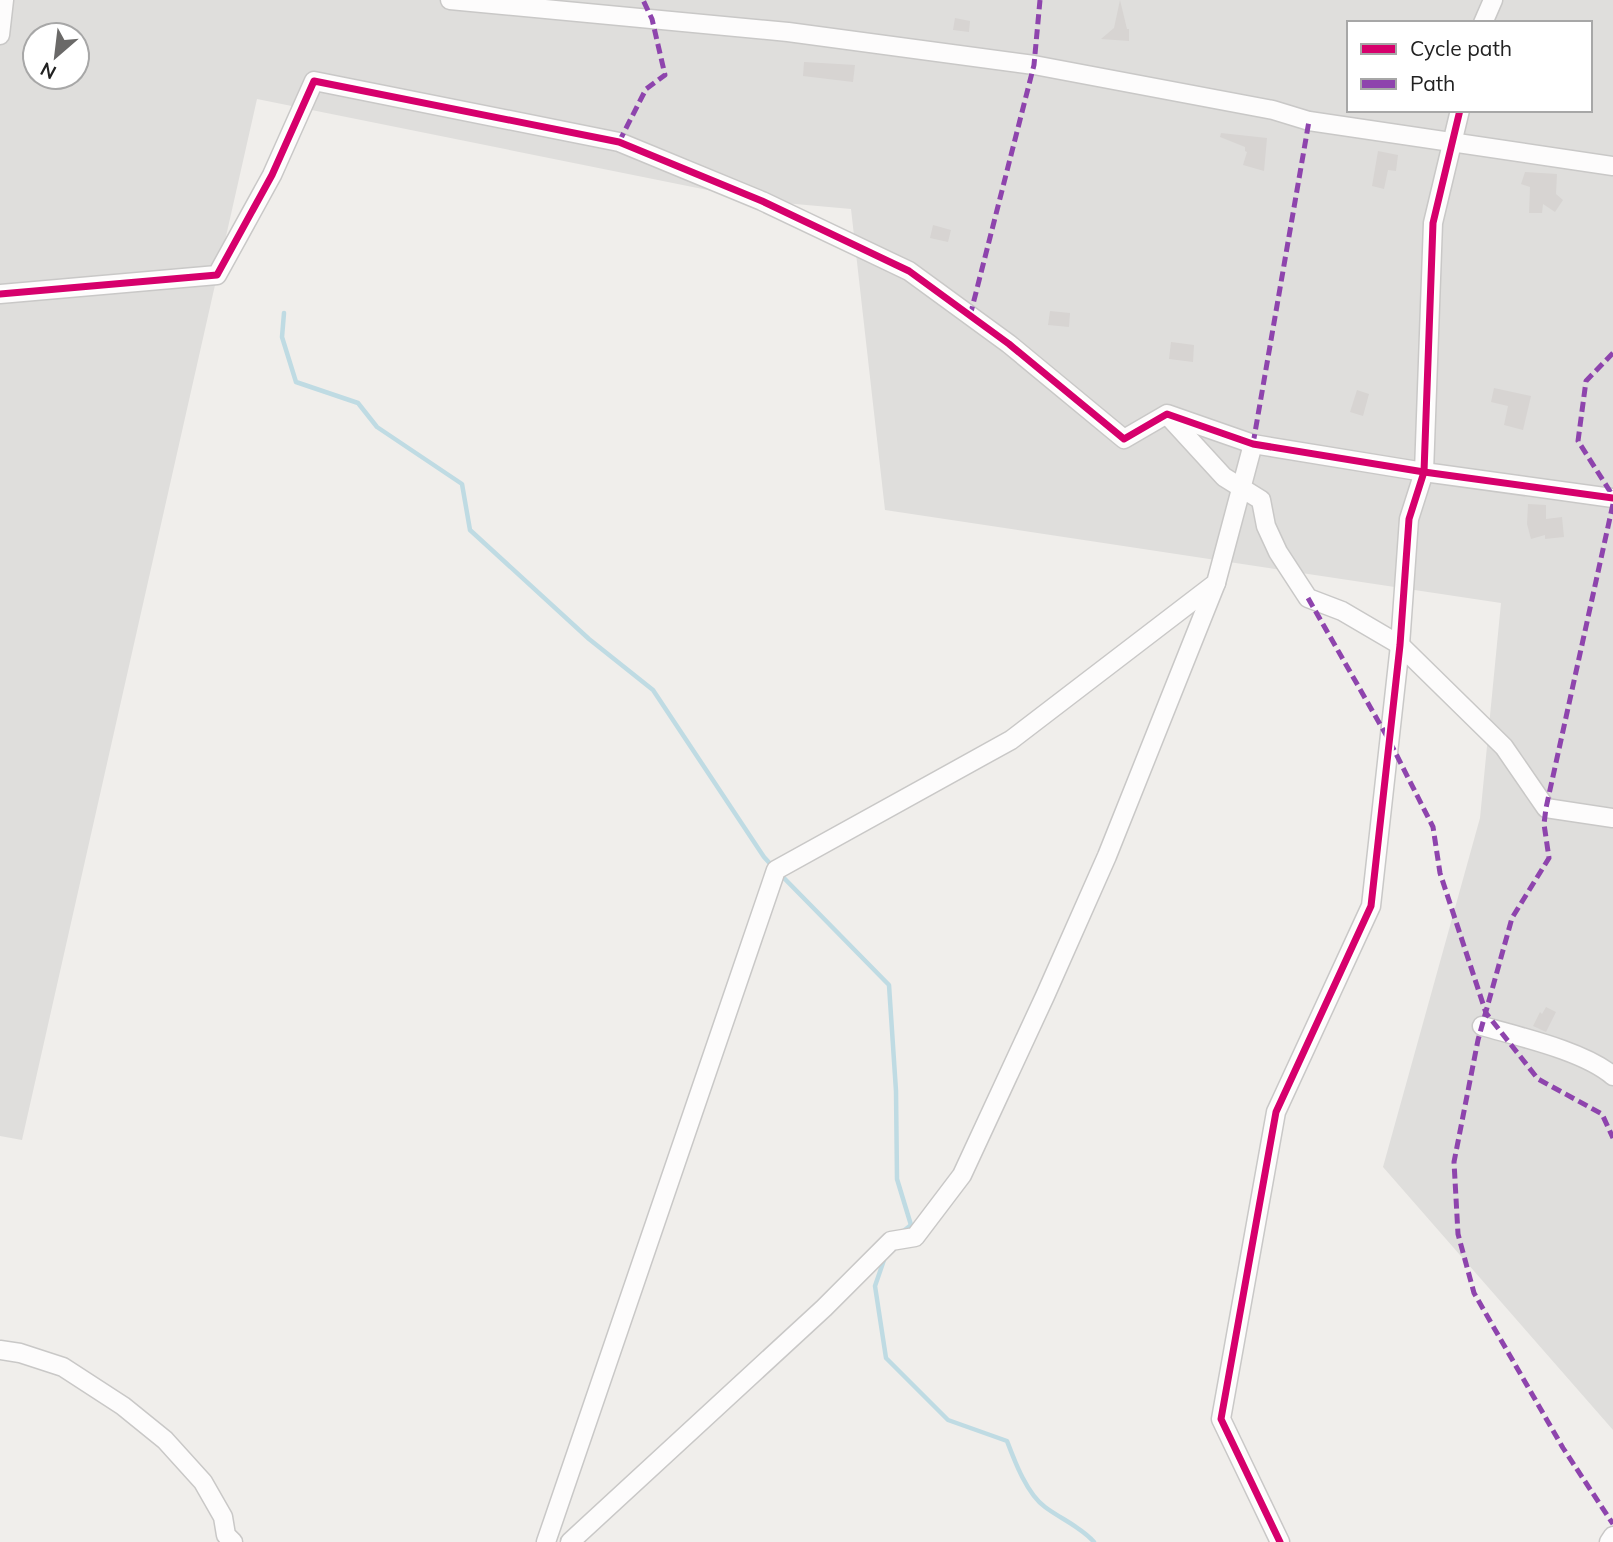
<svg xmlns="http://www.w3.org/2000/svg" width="1613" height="1542" font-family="Mulish,sans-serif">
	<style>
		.residential { fill: #dfdedc; fill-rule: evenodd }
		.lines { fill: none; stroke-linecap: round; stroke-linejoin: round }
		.stream { stroke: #bfdbe3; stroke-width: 4.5 }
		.building { fill: #d7d4d2 }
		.street-casing { stroke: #c9c8c7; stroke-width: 21 }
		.street { stroke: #fdfcfc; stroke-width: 18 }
		.quiet { stroke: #8e44ad; stroke-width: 5; stroke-dasharray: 10 5; stroke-linecap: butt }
		.cycleway-casing { stroke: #fff; stroke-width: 11 }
		.cycleway { stroke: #d6006c; stroke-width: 7 }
	</style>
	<rect width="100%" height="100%" fill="#f0eeeb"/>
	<path class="residential" d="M0,0H1613V1430L1383,1167L1480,818L1501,603L885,510L851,209L762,201L257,99L22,1140L0,1136ZM1349,23H1590V110H1349ZM35,35H77V77H35Z"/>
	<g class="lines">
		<g class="stream">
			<path d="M284,313L282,337L296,382L358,403L377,427L462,484L470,530L589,639L653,690L764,857L774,868"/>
			<path d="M780,874L889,985L896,1091L897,1179L911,1225L901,1233"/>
			<path d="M885,1257L875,1286L886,1358L948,1420L1007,1441C1015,1462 1027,1494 1045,1507C1061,1519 1081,1527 1094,1542"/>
		</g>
	</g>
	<g class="building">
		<path d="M1120,0L1127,29H1129V41L1101,39L1114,28Z"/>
		<path d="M955,18L970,21L969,32L953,30Z"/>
		<path d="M804,62L855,65L853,82L803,76Z"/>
		<path d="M1221,133L1267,138L1264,171L1243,165L1247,152L1245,151V147L1220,137Z"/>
		<path d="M1378,151L1398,155L1396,171L1388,170L1384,189L1372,186Z"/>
		<path d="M1525,172L1557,174L1556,194L1563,200L1555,212L1543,204L1542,213H1529L1530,187L1521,184Z"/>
		<path d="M933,225L951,230L948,242L930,238Z"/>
		<path d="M1050,311L1070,313L1069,327L1048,325Z"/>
		<path d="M1171,342L1194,345L1193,362L1169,359Z"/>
		<path d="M1494,388L1531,396L1523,430L1504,425L1508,406L1491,402Z"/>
		<path d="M1357,390L1369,394L1363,416L1350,412Z"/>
		<path d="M1528,504L1546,505V519L1562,517L1564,537L1545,539V535L1531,539L1527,524Z"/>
		<path d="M1546,1007L1556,1012L1546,1032L1533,1026L1540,1012L1542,1014Z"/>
	</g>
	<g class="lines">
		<g class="street-casing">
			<g id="street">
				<path d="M450,0L788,32L1034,65L1273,110L1309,121L1613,166"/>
				<path d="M1483,23L1493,0"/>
				<path d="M0,35L4,0"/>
				<path d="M0,294L217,275L272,175L314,81L619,142L762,201L909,271L1009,344L1124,439L1167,414L1253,444L1424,472L1613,498"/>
				<path d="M1169,417L1224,477L1261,500L1266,526L1278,552L1308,598L1342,611L1400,645L1504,747L1546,808L1613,818"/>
				<path d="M1482,1026C1520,1037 1584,1051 1613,1076"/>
				<path d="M0,1350L20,1353L63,1367L123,1406L165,1440L203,1482L223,1517L226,1535L233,1542"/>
				<path d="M546,1542L776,870L1011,740L1216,583L1253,444"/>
				<path d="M570,1542L824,1308L891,1241L915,1237L962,1175L1045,996L1107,856L1216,583"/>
				<path d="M1280,1542L1221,1419L1276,1112L1371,906L1400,645L1409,519L1424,472L1433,223L1460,110"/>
				<path d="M1609,1542L1613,1536"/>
			</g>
		</g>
		<use href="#street" class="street"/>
		<g class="quiet">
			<path d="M619,142L646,89L665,75L652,19L643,0"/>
			<path d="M970,316L1034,65L1040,0"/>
			<path d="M1613,353L1586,381L1578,441L1613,496"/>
			<path d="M1253,444L1309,121"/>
			<path d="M1613,504L1546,808L1544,824L1549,858L1512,918L1478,1040L1454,1162L1458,1234L1474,1293L1563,1448L1613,1524"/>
			<path d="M1308,598L1389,740L1433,827L1440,873L1486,1013L1538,1079L1602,1114L1613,1138"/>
		</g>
		<g class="cycleway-casing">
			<g id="cycleway">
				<path d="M0,294L217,275L272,175L314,81L619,142L762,201L909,271L1009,344L1124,439L1167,414L1253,444L1424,472L1613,498"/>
				<path d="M1280,1542L1221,1419L1276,1112L1371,906L1400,645L1409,519L1424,472L1433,223L1460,110"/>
			</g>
		</g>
		<use href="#cycleway" class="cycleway"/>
	</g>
	<rect x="1347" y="21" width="245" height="91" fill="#ffffff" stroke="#a7a7a7" stroke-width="2"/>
	<rect x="1361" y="44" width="35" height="10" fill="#d6006c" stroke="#a7a7a7" stroke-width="2"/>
	<text x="1410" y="56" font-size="21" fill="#222222">Cycle path</text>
	<rect x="1361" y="79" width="35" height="10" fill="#8e44ad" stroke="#a7a7a7" stroke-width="2"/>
	<text x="1410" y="91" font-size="21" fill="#222222">Path</text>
	<g transform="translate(56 56) rotate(208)"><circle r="33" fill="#ffffff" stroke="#a7a7a7" stroke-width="2"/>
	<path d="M0-5L12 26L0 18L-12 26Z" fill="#6a6968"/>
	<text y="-10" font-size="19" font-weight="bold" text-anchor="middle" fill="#222222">N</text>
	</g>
</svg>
